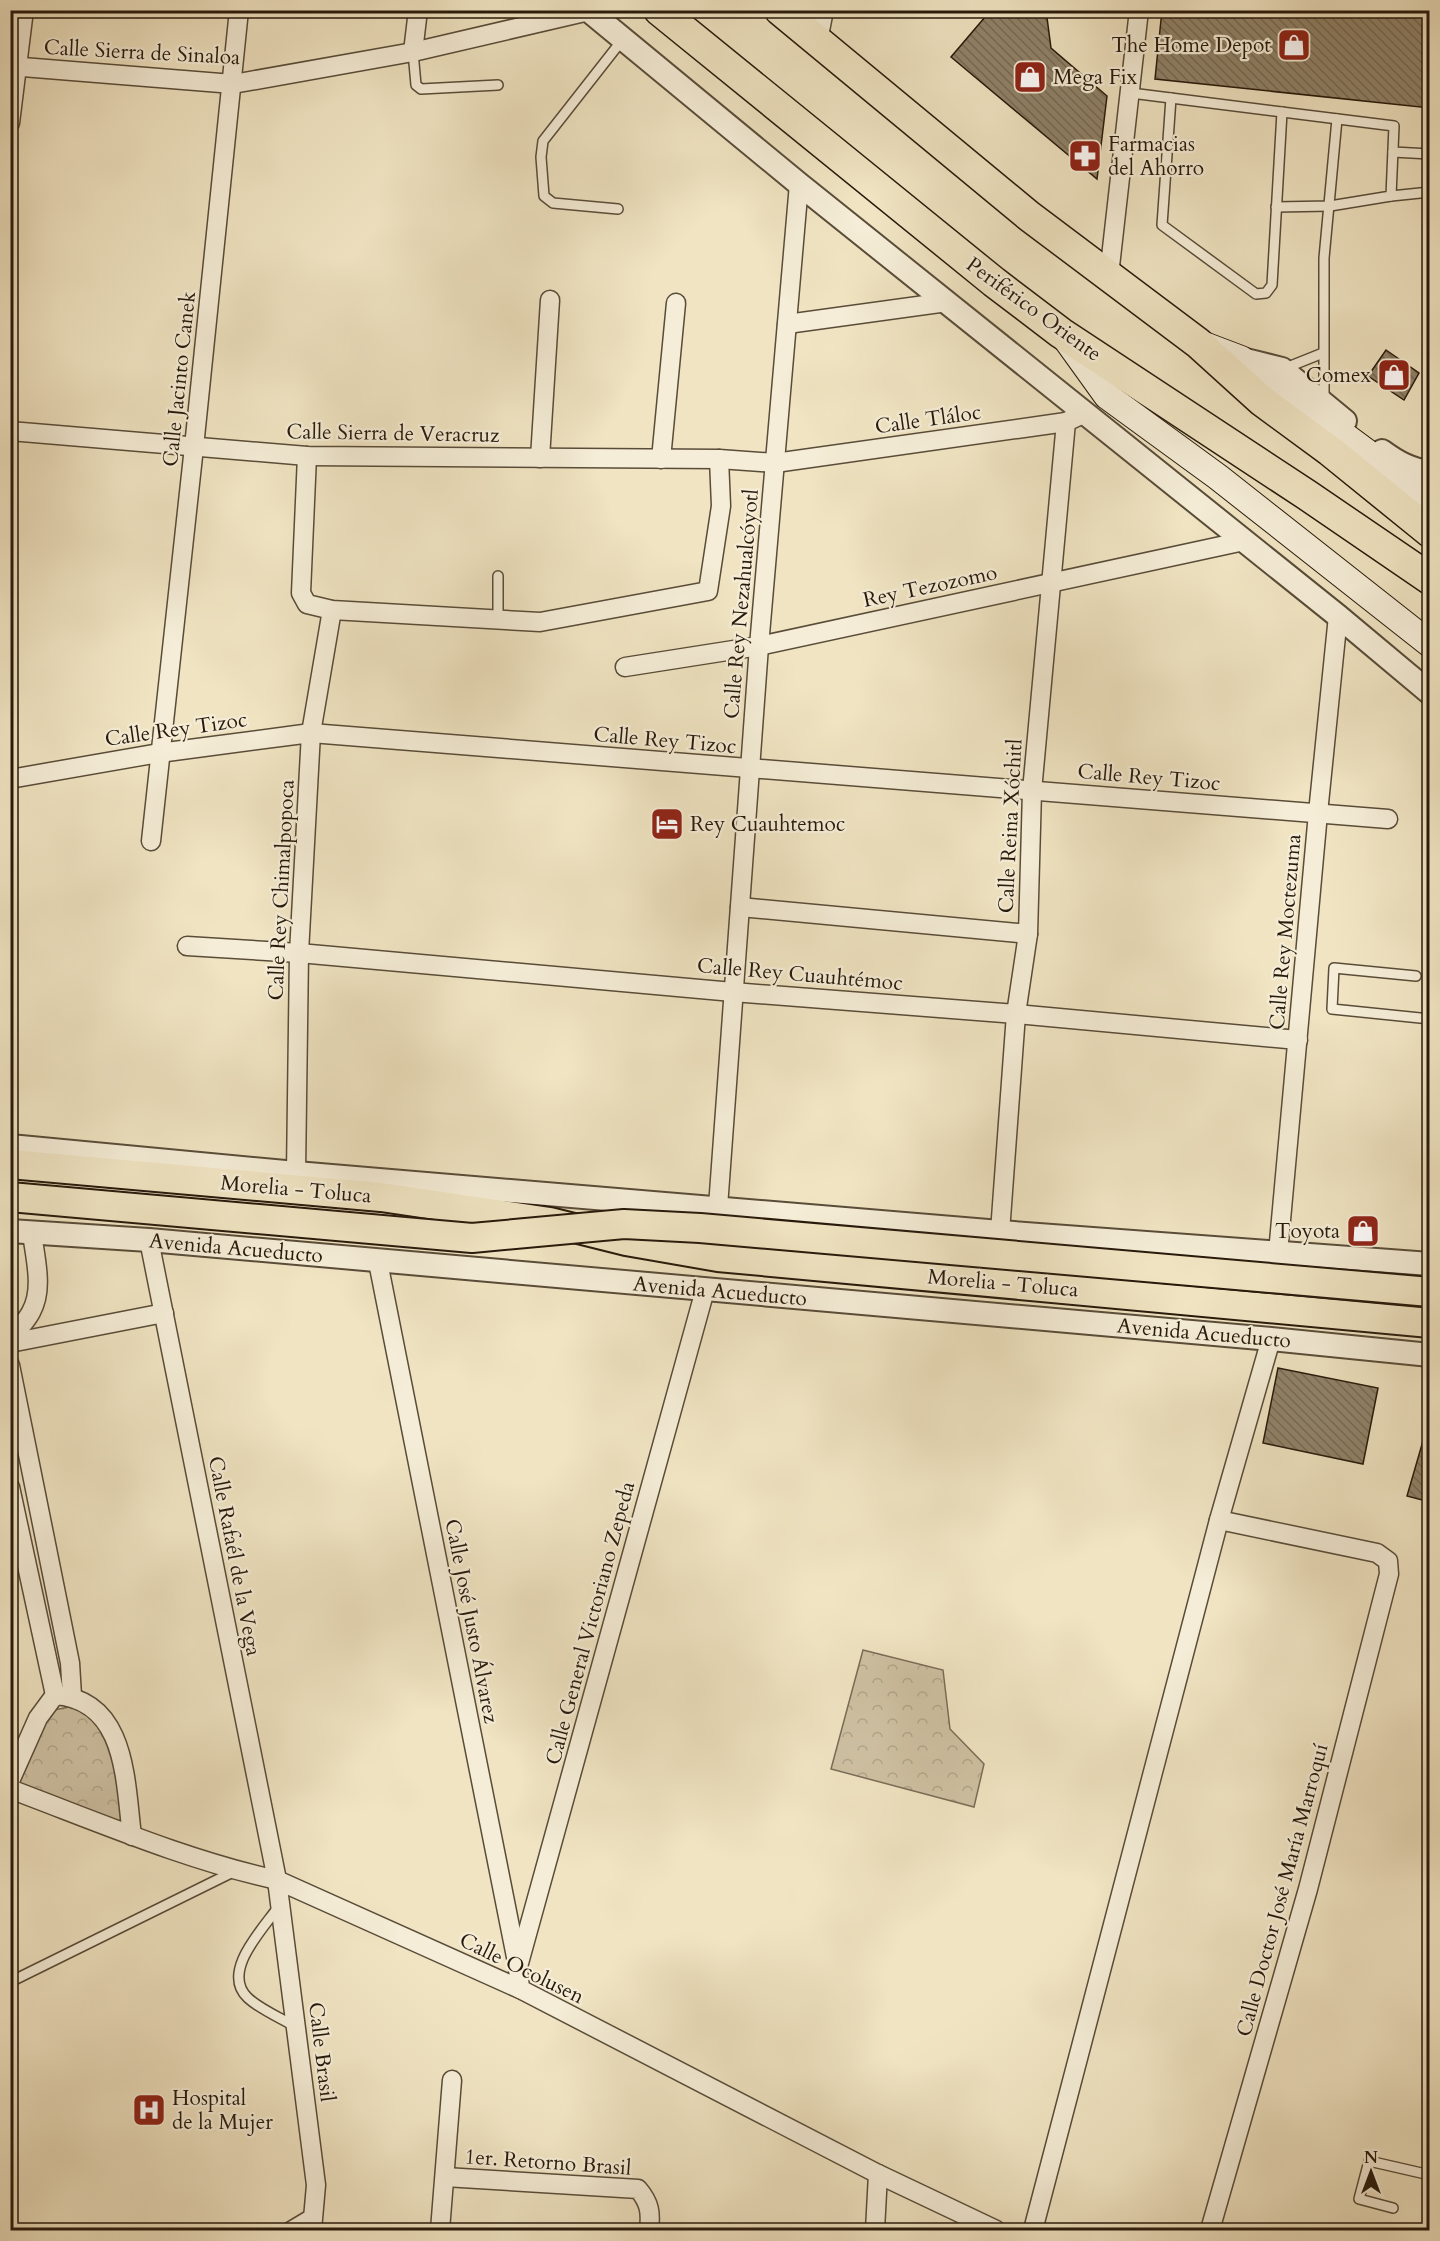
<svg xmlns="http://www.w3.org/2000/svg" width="1440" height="2241" font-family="Cardo,serif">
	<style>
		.forest { fill: url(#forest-crowns); stroke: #7a6d57; stroke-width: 1.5 }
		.building { fill: url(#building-back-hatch); stroke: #27190b; stroke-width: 1.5 }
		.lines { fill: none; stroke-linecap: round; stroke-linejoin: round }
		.service-casing { stroke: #594c39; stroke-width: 12 }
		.minor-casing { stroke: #594c39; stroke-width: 21 }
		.tertiary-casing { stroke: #594c39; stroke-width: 26 }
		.secondary-casing { stroke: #27190b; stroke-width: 28 }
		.primary-casing { stroke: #27190b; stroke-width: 32 }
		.trunk-casing { stroke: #27190b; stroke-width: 33 }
		.service { stroke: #f5edd7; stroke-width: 9 }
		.minor { stroke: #f5edd7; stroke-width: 18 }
		.tertiary { stroke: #f5edd7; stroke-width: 22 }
		.secondary { stroke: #f5edd7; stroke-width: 26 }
		.primary { stroke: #f0e4c2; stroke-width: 28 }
		.trunk { stroke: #f0e4c2; stroke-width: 30 }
		.primary-bridge-casing { stroke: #27190b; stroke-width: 32; stroke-linecap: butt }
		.primary-bridge { stroke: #f0e4c2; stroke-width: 28 }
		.labels { text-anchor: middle; stroke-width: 4.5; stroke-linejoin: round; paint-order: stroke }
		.poi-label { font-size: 21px; fill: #27190b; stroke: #f5edd7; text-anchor: start }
		.street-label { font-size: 21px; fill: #27190b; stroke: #f5edd7 }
	</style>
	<defs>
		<pattern id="forest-crowns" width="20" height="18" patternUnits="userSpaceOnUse" patternTransform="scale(1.5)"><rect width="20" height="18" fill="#cec1a3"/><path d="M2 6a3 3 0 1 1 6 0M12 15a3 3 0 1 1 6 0" fill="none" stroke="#b1a58b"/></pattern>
		<pattern id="building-back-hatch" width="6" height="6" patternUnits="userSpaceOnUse" patternTransform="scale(1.5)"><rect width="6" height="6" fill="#90836a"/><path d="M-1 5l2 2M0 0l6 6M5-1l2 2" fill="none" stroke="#766a55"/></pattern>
	</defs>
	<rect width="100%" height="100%" fill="#f0e4c2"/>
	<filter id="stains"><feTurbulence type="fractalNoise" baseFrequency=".00333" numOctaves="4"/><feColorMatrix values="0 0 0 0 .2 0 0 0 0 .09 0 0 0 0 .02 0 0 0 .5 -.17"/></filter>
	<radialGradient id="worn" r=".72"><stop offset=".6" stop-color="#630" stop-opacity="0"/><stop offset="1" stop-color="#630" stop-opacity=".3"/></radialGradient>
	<g class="forest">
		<path d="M863,1650L943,1670L950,1729L984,1764L974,1807L831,1769Z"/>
		<path d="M69,1707C77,1709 84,1710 91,1715C114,1733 119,1790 124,1817L117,1822L14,1783L41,1719L54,1710Z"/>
	</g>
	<g class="building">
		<path d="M991,10H1046L1051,48L1107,96L1097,179L951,57Z"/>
		<path d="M1162,10H1430V108L1155,79Z"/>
		<path d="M1386,350L1419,373L1404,400L1368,376Z"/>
		<path d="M1278,1368L1378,1388L1363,1464L1263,1443Z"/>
		<path d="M1425,1434H1430V1502L1407,1496Z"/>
	</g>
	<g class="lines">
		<g class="service-casing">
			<g id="service">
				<path d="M413,52L416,85L421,89L498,85"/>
				<path d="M1131,93L1394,126L1391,196L1330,206L1276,207"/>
				<path d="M1171,98L1162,225L1256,294L1266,293L1272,285L1282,112"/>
				<path d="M1393,152L1430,154"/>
				<path d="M1391,196L1430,192"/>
				<path d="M618,209L553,203L544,196L541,157L543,141L623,39"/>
				<path d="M1283,369L1323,353"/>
				<path d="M1324,400V258L1337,119"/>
				<path d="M498,576V619"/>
				<path d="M1416,976L1334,968L1332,1009L1430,1019"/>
				<path d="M279,1906C263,1929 220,1972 248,1998C261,2010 281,2018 296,2027"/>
				<path d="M10,1982L235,1871"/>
				<path d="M1393,2208L1359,2199L1369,2161L1430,2175"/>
				<path d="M284,2230L314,2212"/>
			</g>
		</g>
		<g class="minor-casing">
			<g id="minor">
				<path d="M818,41L824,10"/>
				<path d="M413,52L418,10"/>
				<path d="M10,66L233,84L413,52L589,11"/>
				<path d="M10,123L24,10"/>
				<path d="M1109,275L1139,10"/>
				<path d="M787,324L947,302"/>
				<path d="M10,431L307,456L719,459L775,463L1066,422L1085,413"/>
				<path d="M307,456L301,593L307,604L332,610L540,622L708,591L721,506L719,459"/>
				<path d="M540,458L550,300"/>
				<path d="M661,459L676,303"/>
				<path d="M625,667L759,646L1244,541"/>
				<path d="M10,779L159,753L311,733L1388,819"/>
				<path d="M151,841L194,447L239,10"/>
				<path d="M740,907L1028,934"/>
				<path d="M187,946L299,953L733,992L1016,1014L1298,1040"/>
				<path d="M296,1173L299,953L311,733L332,610"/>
				<path d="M718,1207L759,646L799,184"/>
				<path d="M1000,1232L1016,1014L1028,934L1032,791L1066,422"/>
				<path d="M149,1240L277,1880L316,2185L312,2230"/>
				<path d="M1278,1253L1318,813L1338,616"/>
				<path d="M378,1262L518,1967L520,1989"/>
				<path d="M10,1339C17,1330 26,1322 31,1312C44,1289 35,1258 32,1233"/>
				<path d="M10,1343L164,1313"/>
				<path d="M10,1365L70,1663L72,1696"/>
				<path d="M10,1487L55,1695"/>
				<path d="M10,1781L38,1718L55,1695C127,1700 125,1781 132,1836"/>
				<path d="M10,1789C98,1822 186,1860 277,1880L520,1989L878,2174L996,2230"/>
				<path d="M519,1963L705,1290"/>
				<path d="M445,2177L638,2189C650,2203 651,2213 649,2230"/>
				<path d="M440,2230L452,2080"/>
				<path d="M875,2230L878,2174"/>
				<path d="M1033,2230L1219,1520L1271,1339"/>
				<path d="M1210,2230L1308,1889L1389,1574L1388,1561L1377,1553L1219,1520"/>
			</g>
		</g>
		<g class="tertiary-casing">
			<g id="tertiary">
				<path d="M588,10L799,184L1338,616L1430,693"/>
				<path d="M1242,359L1282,369L1345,421"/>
				<path d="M1382,451C1397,462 1411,470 1430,472"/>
				<path d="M10,1146L296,1173L1000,1232L1430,1264"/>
				<path d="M10,1231L149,1240L1271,1339L1430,1355"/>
			</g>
		</g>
		<g class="secondary-casing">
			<g id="secondary">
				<path d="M1066,339L1107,396L1218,477L1430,644"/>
				<path d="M1204,345L1241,359L1430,499"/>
			</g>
		</g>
		<g class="primary-casing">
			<path id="primary" d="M10,1164L381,1197L550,1222L626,1241L718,1257L1430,1323"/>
		</g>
		<g class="trunk-casing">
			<g id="trunk">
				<path d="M659,10L994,282L1061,333L1307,495L1430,579"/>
				<path d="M780,10L1029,216L1198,343L1262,401L1330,451L1430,532"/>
			</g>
		</g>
		<use href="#service" class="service"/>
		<use href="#minor" class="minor"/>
		<use href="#tertiary" class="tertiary"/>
		<use href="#secondary" class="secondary"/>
		<use href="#primary" class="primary"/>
		<use href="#trunk" class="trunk"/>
		<g class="primary-bridge-casing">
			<path id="primary-bridge" d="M10,1197L472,1238L624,1224L700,1228L1430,1292"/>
		</g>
		<use href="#primary-bridge" class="primary-bridge"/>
	</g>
	<defs>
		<g id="shop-square" transform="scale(1.725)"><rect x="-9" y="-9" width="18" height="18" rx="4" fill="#8f2418" stroke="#f5edd7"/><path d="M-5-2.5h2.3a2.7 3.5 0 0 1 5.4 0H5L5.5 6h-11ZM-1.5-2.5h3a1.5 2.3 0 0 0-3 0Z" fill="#fff"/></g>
		<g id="pharmacy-square" transform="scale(1.725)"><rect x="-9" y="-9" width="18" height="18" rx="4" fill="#8f2418" stroke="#f5edd7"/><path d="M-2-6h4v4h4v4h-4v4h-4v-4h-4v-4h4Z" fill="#fff"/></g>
		<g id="hotel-square" transform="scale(1.725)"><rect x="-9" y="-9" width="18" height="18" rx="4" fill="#8f2418" stroke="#f5edd7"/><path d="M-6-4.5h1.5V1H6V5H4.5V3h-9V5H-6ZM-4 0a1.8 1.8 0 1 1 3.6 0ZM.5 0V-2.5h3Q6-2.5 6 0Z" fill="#fff"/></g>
		<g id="hospital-square" transform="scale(1.725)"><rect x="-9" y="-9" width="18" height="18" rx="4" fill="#8f2418" stroke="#f5edd7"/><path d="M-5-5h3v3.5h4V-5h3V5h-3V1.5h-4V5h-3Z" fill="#fff"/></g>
	</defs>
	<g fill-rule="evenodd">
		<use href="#shop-square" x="1294" y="45"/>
		<use href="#shop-square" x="1030" y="77"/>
		<use href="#pharmacy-square" x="1085" y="156"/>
		<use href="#shop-square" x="1394" y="375"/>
		<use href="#hotel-square" x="667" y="824"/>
		<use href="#shop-square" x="1363" y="1231"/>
		<use href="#hospital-square" x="149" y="2110"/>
	</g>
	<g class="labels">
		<g class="poi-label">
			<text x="1271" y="52" text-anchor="end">The Home Depot</text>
			<text x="1053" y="84">Mega Fix</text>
			<text x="1108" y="151">Farmacias<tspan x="1108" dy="24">del Ahorro</tspan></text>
			<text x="1371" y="382" text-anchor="end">Comex</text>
			<text x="690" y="831">Rey Cuauhtemoc</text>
			<text x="1340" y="1238" text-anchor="end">Toyota</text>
			<text x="172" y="2105">Hospital<tspan x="172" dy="24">de la Mujer</tspan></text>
		</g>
		<g class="street-label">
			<text transform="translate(142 52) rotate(3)" y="7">Calle Sierra de Sinaloa</text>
			<text transform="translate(1034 309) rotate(36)" y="7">Periférico Oriente</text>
			<text transform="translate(179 379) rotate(-84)" y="7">Calle Jacinto Canek</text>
			<text transform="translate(928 419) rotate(-8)" y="7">Calle Tláloc</text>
			<text transform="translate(393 433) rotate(1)" y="7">Calle Sierra de Veracruz</text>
			<text transform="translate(930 586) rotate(-12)" y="7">Rey Tezozomo</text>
			<text transform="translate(741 604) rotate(-85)" y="7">Calle Rey Nezahualcóyotl</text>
			<text transform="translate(176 729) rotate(-8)" y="7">Calle Rey Tizoc</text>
			<text transform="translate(665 740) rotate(5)" y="7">Calle Rey Tizoc</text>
			<text transform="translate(1149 777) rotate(5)" y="7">Calle Rey Tizoc</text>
			<text transform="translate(1010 826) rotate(-87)" y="7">Calle Reina Xóchitl</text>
			<text transform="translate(281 890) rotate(-87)" y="7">Calle Rey Chimalpopoca</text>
			<text transform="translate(1285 932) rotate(-85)" y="7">Calle Rey Moctezuma</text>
			<text transform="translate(800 974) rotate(5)" y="7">Calle Rey Cuauhtémoc</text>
			<text transform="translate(296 1189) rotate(5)" y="7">Morelia - Toluca</text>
			<text transform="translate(236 1248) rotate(5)" y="7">Avenida Acueducto</text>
			<text transform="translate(1003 1283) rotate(5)" y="7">Morelia - Toluca</text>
			<text transform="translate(720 1291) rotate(5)" y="7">Avenida Acueducto</text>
			<text transform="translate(1204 1333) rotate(5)" y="7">Avenida Acueducto</text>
			<text transform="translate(235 1556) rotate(79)" y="7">Calle Rafaél de la Vega</text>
			<text transform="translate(472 1621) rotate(79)" y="7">Calle José Justo Álvarez</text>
			<text transform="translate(590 1623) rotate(-75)" y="7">Calle General Victoriano Zepeda</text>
			<text transform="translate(1282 1890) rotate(-75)" y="7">Calle Doctor José María Marroquí</text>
			<text transform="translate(522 1968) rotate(26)" y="7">Calle Ocolusen</text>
			<text transform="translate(322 2052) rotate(83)" y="7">Calle Brasil</text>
			<text transform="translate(548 2162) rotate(4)" y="7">1er. Retorno Brasil</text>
		</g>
	</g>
	<rect width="1440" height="2241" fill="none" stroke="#f0e4c2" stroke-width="36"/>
	<rect x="12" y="12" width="1416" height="2217" fill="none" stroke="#27190b" stroke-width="3"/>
	<rect x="18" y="18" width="1404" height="2205" fill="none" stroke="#27190b" stroke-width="1.5"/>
	<g transform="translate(1371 2172)" stroke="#f5edd7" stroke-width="4.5" paint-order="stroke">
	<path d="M0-4.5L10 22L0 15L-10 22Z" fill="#27190b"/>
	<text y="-9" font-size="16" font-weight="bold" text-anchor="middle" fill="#27190b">N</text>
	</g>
	<rect width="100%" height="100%" filter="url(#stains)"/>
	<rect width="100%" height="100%" fill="url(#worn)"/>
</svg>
